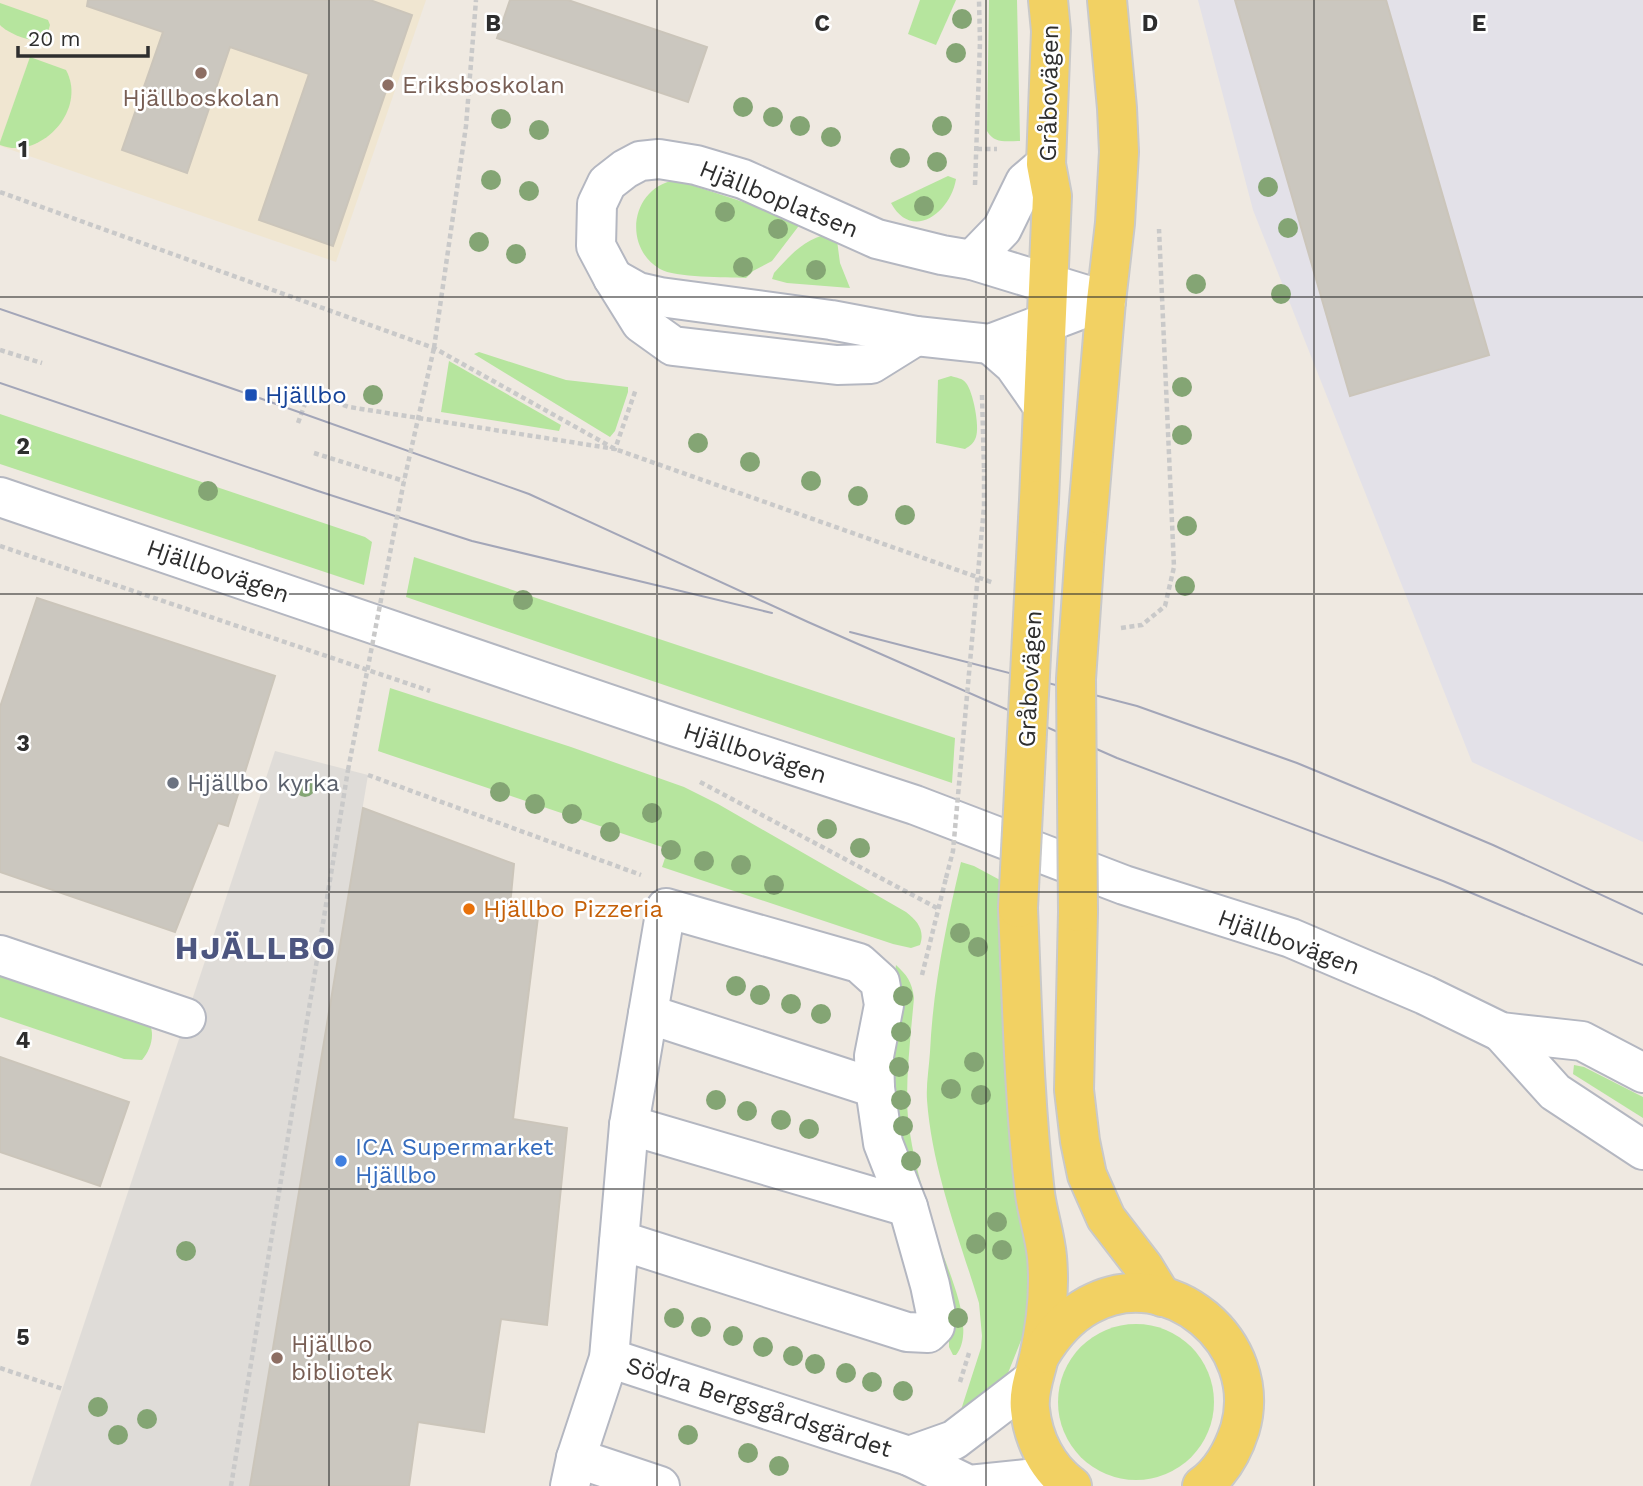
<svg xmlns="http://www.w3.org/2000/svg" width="1643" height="1486" font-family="'Work Sans',sans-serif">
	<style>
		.industrial { fill: #e3e1e8 }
		.education { fill: #f0e6d1 }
		.green { fill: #b6e59e }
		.plaza { fill: #dfdcd8 }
		.building { fill: #cbc7bf; stroke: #cbc5ba; stroke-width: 2 }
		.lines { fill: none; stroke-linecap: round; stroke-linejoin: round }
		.minor-casing { stroke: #b4b7c1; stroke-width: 42 }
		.major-casing { stroke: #c9c9c9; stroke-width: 42 }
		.path { stroke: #c9c9c9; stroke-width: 4.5; stroke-dasharray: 5 3.5; stroke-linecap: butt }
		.minor { stroke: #fff; stroke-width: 38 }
		.major { stroke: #f2d163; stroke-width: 38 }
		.tram { stroke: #a3a6b8; stroke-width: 2 }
		.major-bridge-casing { stroke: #c9c9c9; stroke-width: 42; stroke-linecap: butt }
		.path-bridge { stroke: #c9c9c9; stroke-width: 4.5; stroke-dasharray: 5 3.5; stroke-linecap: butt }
		.major-bridge { stroke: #f2d163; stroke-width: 38 }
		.tree { fill: #84a574 }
		.grid { fill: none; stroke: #2e2e2e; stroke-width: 2; stroke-opacity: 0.55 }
		.education-dot { fill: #8d6e63; stroke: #fff; stroke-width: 2.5 }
		.transit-dot { fill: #1a4fb4; stroke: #fff; stroke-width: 2.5 }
		.worship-dot { fill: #6b7280; stroke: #fff; stroke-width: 2.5 }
		.food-dot { fill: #e8710a; stroke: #fff; stroke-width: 2.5 }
		.shop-dot { fill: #3f7fe0; stroke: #fff; stroke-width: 2.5 }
		.labels { text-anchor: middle; stroke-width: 5; stroke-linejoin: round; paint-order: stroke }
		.education-label { font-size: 24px; fill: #785e54; stroke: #fff; text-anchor: start }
		.street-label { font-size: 24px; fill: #2e2e2e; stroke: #fff }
		.transit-label { font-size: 24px; fill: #164399; stroke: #fff; text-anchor: start }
		.worship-label { font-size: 24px; fill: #5b616d; stroke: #fff; text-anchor: start }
		.food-label { font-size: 24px; fill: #c56008; stroke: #fff; text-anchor: start }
		.shop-label { font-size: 24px; fill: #366cbe; stroke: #fff; text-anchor: start }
		.district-label { font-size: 32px; font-weight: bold; letter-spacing: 2px; fill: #4d5680; stroke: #fff }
		.grid-label { font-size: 23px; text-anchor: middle; font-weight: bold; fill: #2e2e2e; stroke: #fff; stroke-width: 5; stroke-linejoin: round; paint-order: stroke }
	</style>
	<rect width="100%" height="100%" fill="#efe9e1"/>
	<path class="industrial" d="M1198,0H1643V842L1472,762L1253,210Z"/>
	<path class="education" d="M0,0H426L336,262L0,146Z"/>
	<g class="green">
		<path d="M920,0H956L936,45L908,34Z"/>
		<path d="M989,0H1017L1020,141C1007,141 994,144 987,131Z"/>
		<path d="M0,3L48,20L50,25L46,39C33,44 9,34 0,25Z"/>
		<path d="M30,57L66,70C88,111 39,161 0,145V142Z"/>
		<path d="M948,176L956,179C951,212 912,242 891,203Z"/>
		<path d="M676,180L801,221V223L772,261L753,271L746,278C726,277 675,278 660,269C622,247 631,187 676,180Z"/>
		<path d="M836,233L840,263L850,288L787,283L772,279L774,273C792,253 808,235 836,233Z"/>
		<path d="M479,352L566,380L628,387V392L615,431L610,437L474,354Z"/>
		<path d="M449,361L561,425L559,431L441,412Z"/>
		<path d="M951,376C957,378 962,378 966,383C973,391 980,427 976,437C974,443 970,446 965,449L936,443L938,380Z"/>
		<path d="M0,414L365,537L372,542L364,585L0,464Z"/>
		<path d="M414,557L955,738L952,783L406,597Z"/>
		<path d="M390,688L571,747L684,787L718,804L906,912C918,921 925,931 920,945L911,948L893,944L662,867L668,849L378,751Z"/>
		<path d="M961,862L974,866L1000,880L999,952L1008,1099L1030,1235V1318L1004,1383L960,1413L981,1348L982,1336L979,1303C959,1237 932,1169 927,1100C926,1084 929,1068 930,1052C933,987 946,925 961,862Z"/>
		<path d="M896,965C907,975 912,982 914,998C911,1031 907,1066 907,1100C908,1148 925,1197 939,1242C947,1270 977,1329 956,1355H953L949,1347V1338L890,1123L893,986Z"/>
		<path d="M0,974L150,1025C155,1036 150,1051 142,1060L124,1059L0,1017Z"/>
		<path d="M1574,1065L1584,1067L1643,1097V1118L1573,1074Z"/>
		<circle cx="1136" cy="1402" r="78"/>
	</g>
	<path class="plaza" d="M275,751L368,775L250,1486H30Z"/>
	<g class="building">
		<path d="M88,0H370L412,15L333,246L259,220L309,74L230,47L187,173L122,150L163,32L87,6Z"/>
		<path d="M510,0H568L707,47L688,102L497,38Z"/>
		<path d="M1235,0H1386L1489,355L1350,396Z"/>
		<path d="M37,598L275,676L228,826L218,823L175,932L0,872V707Z"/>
		<path d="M363,808L514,864L509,916L538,917L513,1119L567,1128L547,1325L501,1319L484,1432L418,1422L409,1486H250Z"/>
		<path d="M0,1057L129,1102L100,1186L0,1152Z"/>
	</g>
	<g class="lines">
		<g class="minor-casing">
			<g id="minor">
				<path d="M972,260L1002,229L1025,182L1046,164"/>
				<path d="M613,278L638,292L660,297L831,320L916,336L990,344L1077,311"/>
				<path d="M916,336L871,364L837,365L673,346L641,323L613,278L596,246L597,204L607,183L625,169L640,161L659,159L696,165L743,179L877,239L942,255L972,260L1106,301"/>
				<path d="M990,344L1014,365L1042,405"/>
				<path d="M0,497L676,727L915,805L1124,885L1291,938L1425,995L1501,1032L1582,1041L1643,1073"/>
				<path d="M0,955L186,1018"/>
				<path d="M648,1014L875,1088"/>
				<path d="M1501,1032L1555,1092L1643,1150"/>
				<path d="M629,1125L908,1207"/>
				<path d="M609,1358L909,1456L969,1485L1027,1479L1064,1480"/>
				<path d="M909,1456L954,1440L1031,1381"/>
				<path d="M576,1458L660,1486"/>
				<path d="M570,1486L576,1458L609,1358L629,1125L666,908L859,963L880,982L884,1005L874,1056L875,1088L883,1143L908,1207L930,1285L936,1314L935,1326L928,1333L907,1332L619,1240"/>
			</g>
		</g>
		<g class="major-casing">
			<g id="major">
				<path d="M1039,500L1052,196L1046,164L1051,31L1048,0"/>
				<path d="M1085,549L1106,301L1115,223L1119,152L1117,108L1107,0"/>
				<path d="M1018,908C1022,1003 1024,1100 1035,1194C1038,1215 1045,1236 1047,1257C1050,1290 1046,1325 1039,1357C1035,1375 1028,1391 1030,1409C1033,1439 1047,1468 1072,1486"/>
				<path d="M1078,912L1074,1090L1080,1141L1087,1175L1106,1218L1143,1266L1162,1297"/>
				<path d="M1041,1354C1053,1334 1067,1317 1089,1305C1169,1261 1265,1343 1240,1429C1233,1451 1222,1472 1202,1486"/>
			</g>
		</g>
		<g class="path">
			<path d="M977,149H997"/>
			<path d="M975,185L980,42L979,0"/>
			<path d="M0,192L434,348L615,449L994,583"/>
			<path d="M434,348L466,126L476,0"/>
			<path d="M0,350L42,363"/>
			<path d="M982,395L984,469"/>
			<path d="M298,423L309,393L349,407L615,449L636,389"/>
			<path d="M314,453L404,481"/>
			<path d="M0,546L430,691"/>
			<path d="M1121,628L1142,625L1165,606L1174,567L1159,229"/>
			<path d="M368,775L641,875"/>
			<path d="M700,782L937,908"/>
			<path d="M922,975L946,878"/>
			<path d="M0,1368L63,1389"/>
			<path d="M960,1382L969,1353"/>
			<path d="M231,1486L348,770"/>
		</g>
		<use href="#minor" class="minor"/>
		<use href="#major" class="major"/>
		<g class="tram">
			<path d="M0,309L251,395L529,494L808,622L1117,758L1443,881L1643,965"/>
			<path d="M0,383L318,491L472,541L772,613"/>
			<path d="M850,632L1137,706L1297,763L1396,804L1493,845L1643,914"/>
		</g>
		<g class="major-bridge-casing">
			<g id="major-bridge">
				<path d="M1018,908L1039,500"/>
				<path d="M1078,912L1076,679L1085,549"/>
			</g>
		</g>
		<g class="path-bridge">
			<path d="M348,770L404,481L434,348"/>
			<path d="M946,878L953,851L984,507V469"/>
		</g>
		<use href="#major-bridge" class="major-bridge"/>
	</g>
	<g class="tree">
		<circle cx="962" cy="19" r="10"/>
		<circle cx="956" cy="53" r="10"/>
		<circle cx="743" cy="107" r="10"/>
		<circle cx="773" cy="117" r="10"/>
		<circle cx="501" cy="119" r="10"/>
		<circle cx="800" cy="126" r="10"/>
		<circle cx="942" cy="126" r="10"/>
		<circle cx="539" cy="130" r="10"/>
		<circle cx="831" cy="137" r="10"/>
		<circle cx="900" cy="158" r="10"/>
		<circle cx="937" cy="162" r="10"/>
		<circle cx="491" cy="180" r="10"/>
		<circle cx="1268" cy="187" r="10"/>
		<circle cx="529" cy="191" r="10"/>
		<circle cx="924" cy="206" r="10"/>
		<circle cx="725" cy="212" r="10"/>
		<circle cx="1288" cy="228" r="10"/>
		<circle cx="778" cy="229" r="10"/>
		<circle cx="479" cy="242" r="10"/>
		<circle cx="516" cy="254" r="10"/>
		<circle cx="743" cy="267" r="10"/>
		<circle cx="816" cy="270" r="10"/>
		<circle cx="1196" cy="284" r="10"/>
		<circle cx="1281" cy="294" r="10"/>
		<circle cx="1182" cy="387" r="10"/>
		<circle cx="373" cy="395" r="10"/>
		<circle cx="1182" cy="435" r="10"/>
		<circle cx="698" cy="443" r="10"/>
		<circle cx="750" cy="462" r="10"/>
		<circle cx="811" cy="481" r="10"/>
		<circle cx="208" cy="491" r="10"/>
		<circle cx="858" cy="496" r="10"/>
		<circle cx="905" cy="515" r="10"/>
		<circle cx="1187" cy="526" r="10"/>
		<circle cx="1185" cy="586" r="10"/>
		<circle cx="523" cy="600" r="10"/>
		<circle cx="305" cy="787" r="10"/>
		<circle cx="500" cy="792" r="10"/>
		<circle cx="535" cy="804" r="10"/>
		<circle cx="652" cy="813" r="10"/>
		<circle cx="572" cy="814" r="10"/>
		<circle cx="827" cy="829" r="10"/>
		<circle cx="610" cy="832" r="10"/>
		<circle cx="860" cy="848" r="10"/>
		<circle cx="671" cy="850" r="10"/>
		<circle cx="704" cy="861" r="10"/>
		<circle cx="741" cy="865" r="10"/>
		<circle cx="774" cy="885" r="10"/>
		<circle cx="960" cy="933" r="10"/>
		<circle cx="978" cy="947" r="10"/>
		<circle cx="736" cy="986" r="10"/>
		<circle cx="760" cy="995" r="10"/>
		<circle cx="903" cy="996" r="10"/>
		<circle cx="791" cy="1004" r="10"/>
		<circle cx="821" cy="1014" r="10"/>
		<circle cx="901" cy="1032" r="10"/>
		<circle cx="974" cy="1062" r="10"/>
		<circle cx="899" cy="1067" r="10"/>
		<circle cx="951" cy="1089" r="10"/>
		<circle cx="981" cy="1095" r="10"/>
		<circle cx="716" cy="1100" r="10"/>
		<circle cx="901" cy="1100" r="10"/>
		<circle cx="747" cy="1111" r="10"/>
		<circle cx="781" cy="1120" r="10"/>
		<circle cx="903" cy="1126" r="10"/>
		<circle cx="809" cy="1129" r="10"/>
		<circle cx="911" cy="1161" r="10"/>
		<circle cx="997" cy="1222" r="10"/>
		<circle cx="976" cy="1244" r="10"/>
		<circle cx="1002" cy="1250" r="10"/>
		<circle cx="186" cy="1251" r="10"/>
		<circle cx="674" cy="1318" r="10"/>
		<circle cx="958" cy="1318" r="10"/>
		<circle cx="701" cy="1327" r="10"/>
		<circle cx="733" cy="1336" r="10"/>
		<circle cx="763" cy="1347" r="10"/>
		<circle cx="793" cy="1356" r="10"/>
		<circle cx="815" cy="1364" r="10"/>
		<circle cx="846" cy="1373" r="10"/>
		<circle cx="872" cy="1382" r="10"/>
		<circle cx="903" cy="1391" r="10"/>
		<circle cx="98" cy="1407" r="10"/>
		<circle cx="147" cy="1419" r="10"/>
		<circle cx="118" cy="1435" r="10"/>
		<circle cx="688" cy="1435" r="10"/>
		<circle cx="748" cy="1453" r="10"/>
		<circle cx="779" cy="1466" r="10"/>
	</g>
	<path class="grid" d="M329,0V1486M657,0V1486M986,0V1486M1314,0V1486M0,297H1643M0,594H1643M0,892H1643M0,1189H1643"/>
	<g class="education-dot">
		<circle cx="201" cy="73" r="7"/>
		<circle cx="388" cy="85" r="7"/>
		<circle cx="277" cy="1358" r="7"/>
	</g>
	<rect class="transit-dot" x="244" y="388" width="14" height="14" rx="3.5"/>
	<circle class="worship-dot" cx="173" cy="783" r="7"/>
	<circle class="food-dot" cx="469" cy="909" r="7"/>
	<circle class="shop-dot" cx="341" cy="1161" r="7"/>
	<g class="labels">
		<g class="education-label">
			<text x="402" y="93">Eriksboskolan</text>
			<text x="201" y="106" text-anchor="middle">Hjällboskolan</text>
			<text x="291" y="1352">Hjällbo<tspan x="291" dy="28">bibliotek</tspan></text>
		</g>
		<g class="street-label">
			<text transform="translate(1049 93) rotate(-89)" y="8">Gråbovägen</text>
			<text transform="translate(779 199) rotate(22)" y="8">Hjällboplatsen</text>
			<text transform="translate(218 571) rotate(19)" y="8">Hjällbovägen</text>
			<text transform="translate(1030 679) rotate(-87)" y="8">Gråbovägen</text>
			<text transform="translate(755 753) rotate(18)" y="8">Hjällbovägen</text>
			<text transform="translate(1289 942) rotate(20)" y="8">Hjällbovägen</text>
			<text transform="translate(759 1407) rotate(18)" y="8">Södra Bergsgårdsgärdet</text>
		</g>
		<g class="transit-label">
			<text x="265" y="403">Hjällbo</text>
		</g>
		<g class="worship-label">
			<text x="187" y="791">Hjällbo kyrka</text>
		</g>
		<g class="food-label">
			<text x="483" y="917">Hjällbo Pizzeria</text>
		</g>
		<g class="shop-label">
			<text x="355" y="1155">ICA Supermarket<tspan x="355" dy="28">Hjällbo</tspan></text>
		</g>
		<g class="district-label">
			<text x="256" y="959">HJÄLLBO</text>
		</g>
	</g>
	<g class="grid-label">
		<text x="493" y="31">B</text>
		<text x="822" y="31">C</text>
		<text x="1150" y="31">D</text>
		<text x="1479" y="31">E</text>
		<text x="23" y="157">1</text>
		<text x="23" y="454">2</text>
		<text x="23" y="751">3</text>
		<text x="23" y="1048">4</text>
		<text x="23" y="1345">5</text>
	</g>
	<path d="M18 46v10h130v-10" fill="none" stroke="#2e2e2e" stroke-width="3.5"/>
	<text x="28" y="46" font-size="21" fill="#2e2e2e" stroke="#ffffff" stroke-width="5" paint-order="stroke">20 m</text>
</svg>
